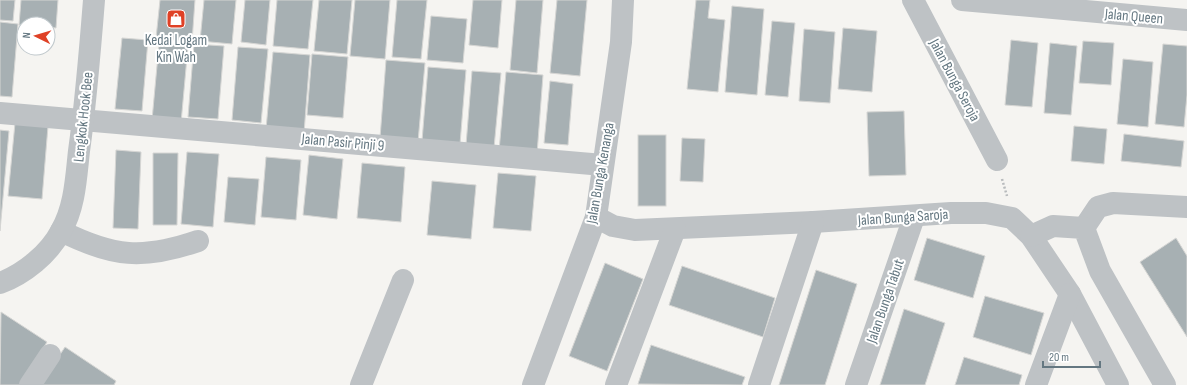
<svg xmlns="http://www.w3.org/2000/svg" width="1187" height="385" font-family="'Sofia Sans Condensed',sans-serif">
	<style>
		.building { fill: #a7b0b3; stroke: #d6d6d4 }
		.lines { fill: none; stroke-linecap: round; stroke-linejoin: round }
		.path { stroke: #b8bbbd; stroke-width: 2.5; stroke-dasharray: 2 2; stroke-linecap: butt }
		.minor { stroke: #bec2c5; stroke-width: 22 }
		.labels { text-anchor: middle; stroke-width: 4; stroke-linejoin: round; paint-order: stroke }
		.street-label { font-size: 15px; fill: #647781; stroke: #fff }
		.poi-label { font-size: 15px; fill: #647781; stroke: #fff }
	</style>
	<rect width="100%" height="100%" fill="#f5f4f1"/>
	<g class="building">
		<path d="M0,0H15L13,21L0,20Z"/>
		<path d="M21,0H58L56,28L48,27V24L19,25Z"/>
		<path d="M160,0H195L192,42L156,38Z"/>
		<path d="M204,0H236L232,44L200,41Z"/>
		<path d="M245,0H270L266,45L241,42Z"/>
		<path d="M277,0H313L308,49L273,46Z"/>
		<path d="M319,0H352L347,54L314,51Z"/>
		<path d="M355,0H390L385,59L350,56Z"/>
		<path d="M397,0H427L421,59L392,57Z"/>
		<path d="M473,0H502L498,48L469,45Z"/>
		<path d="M516,0H543L537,73L510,70Z"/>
		<path d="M557,0H587L580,76L550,73Z"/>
		<path d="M696,0H710L708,18L725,20L718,92L687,89Z"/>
		<path d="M732,6L764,9L757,95L725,92Z"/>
		<path d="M431,16L467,19L463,63L427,60Z"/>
		<path d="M772,21L795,23L788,97L765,95Z"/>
		<path d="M0,22L18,24L12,97L0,96Z"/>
		<path d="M843,28L877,31L872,92L838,89Z"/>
		<path d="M804,29L835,32L830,103L799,101Z"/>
		<path d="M122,38L148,40L142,111L115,109Z"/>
		<path d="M1011,40L1038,43L1032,107L1005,105Z"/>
		<path d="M1083,41L1114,43L1111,85L1079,83Z"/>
		<path d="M1050,43L1077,46L1071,115L1044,113Z"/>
		<path d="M159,44L188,46L181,123L152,120Z"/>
		<path d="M194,44L224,46L218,119L188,117Z"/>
		<path d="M1163,44L1187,46V95L1184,127L1155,124Z"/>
		<path d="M238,47L268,49L261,123L232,120Z"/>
		<path d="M273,52L310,55L304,133L266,129Z"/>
		<path d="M312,54L348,57L343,118L307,115Z"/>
		<path d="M1123,59L1153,62L1148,127L1117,124Z"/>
		<path d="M386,60L425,63L418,142L380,138Z"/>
		<path d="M428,67L466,70L460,144L422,141Z"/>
		<path d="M472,71L501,73L494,148L466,145Z"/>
		<path d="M506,72L543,75L537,154L499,151Z"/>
		<path d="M550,81L573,84L568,145L544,143Z"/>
		<path d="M904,111L906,175L869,176L867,112Z"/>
		<path d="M15,123L48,126L42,199L8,196Z"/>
		<path d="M1074,126L1107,129L1104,164L1071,161Z"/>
		<path d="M0,130L9,131L0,231Z"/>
		<path d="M1124,134L1184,141L1181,167L1121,161Z"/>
		<rect x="638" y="135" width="28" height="71"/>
		<path d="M682,138L705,139L703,182L680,181Z"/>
		<path d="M116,150L141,152L138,229L113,228Z"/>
		<path d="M187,152L219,154L213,227L181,224Z"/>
		<path d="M153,153H178L177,225H153Z"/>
		<path d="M309,155L343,159L337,219L303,215Z"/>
		<path d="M266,157L301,160L296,220L261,217Z"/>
		<path d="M362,163L405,167L401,222L357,218Z"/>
		<path d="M498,173L536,176L531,231L493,228Z"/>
		<path d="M228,177L259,179L255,225L224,222Z"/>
		<path d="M432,181L476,185L471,239L427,235Z"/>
		<path d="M927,238L985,256L973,298L914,280Z"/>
		<path d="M1176,238L1187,256V337L1140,262Z"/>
		<path d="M605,263L643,279L607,371L569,356Z"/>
		<path d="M682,266L775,298L763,337L669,305Z"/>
		<path d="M816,270L857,284L825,385H779Z"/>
		<path d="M985,296L1044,313L1031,355L973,337Z"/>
		<path d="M904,309L945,323L925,385H880Z"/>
		<path d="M1,312L47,342L20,385H0Z"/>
		<path d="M651,345L745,377L742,385L638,384Z"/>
		<path d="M65,347L116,381L114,385H40Z"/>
		<path d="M964,357L1022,375L1019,385H955Z"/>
	</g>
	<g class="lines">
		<path class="path" d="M1002,179L1007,196"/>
		<g class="minor">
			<path d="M913,0L997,160"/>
			<path d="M962,0L1187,20"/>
			<path d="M0,113L603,165"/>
			<path d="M596,217L613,226L635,230L813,222L951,213H986L1012,218L1031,236L1070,294L1118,385"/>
			<path d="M1084,228L1098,207L1113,203L1187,207"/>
			<path d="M61,231C113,257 143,260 198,241"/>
			<path d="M1031,236L1053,226L1084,228L1100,271L1165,385"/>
			<path d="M0,283C24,274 49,254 61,231C75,207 76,178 79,151C86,101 90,51 94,0"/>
			<path d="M30,385L50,355"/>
			<path d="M361,385L403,280"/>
			<path d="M533,385L596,217L621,42L623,0"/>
			<path d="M616,385L675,229"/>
			<path d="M759,385L813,222"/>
			<path d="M856,385L914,217"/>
			<path d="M1036,385L1070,294"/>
		</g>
	</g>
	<defs>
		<g id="shop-square" transform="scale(1)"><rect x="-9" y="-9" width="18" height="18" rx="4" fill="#df4126" stroke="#fff"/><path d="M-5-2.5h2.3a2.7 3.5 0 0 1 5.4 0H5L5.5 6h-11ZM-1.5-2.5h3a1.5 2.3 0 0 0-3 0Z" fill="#fff"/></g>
	</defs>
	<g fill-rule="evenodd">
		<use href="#shop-square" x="176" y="19"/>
	</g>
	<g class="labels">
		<g class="street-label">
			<text transform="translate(1134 16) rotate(5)" y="5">Jalan Queen</text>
			<text transform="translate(955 80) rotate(62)" y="5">Jalan Bunga Seroja</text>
			<text transform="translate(83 117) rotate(-84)" y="5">Lengkok Hook Bee</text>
			<text transform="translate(343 142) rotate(5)" y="5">Jalan Pasir Pinji 9</text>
			<text transform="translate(600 173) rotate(-80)" y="5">Jalan Bunga Kenanga</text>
			<text transform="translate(903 217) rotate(-4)" y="5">Jalan Bunga Saroja</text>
			<text transform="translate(885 301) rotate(-71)" y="5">Jalan Bunga Tabut</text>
		</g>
		<g class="poi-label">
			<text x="176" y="45">Kedai Logam<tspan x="176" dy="17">Kin Wah</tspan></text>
		</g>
	</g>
	<g transform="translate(36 36) rotate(275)"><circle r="19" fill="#ffffff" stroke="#c1c9cd"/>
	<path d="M0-3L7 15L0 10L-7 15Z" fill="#df4126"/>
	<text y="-6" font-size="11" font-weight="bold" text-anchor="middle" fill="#647781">N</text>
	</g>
	<path d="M1043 361v6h57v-6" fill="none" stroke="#647781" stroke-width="2"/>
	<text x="1049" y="361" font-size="12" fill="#647781" stroke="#ffffff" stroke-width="3" paint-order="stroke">20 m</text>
</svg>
